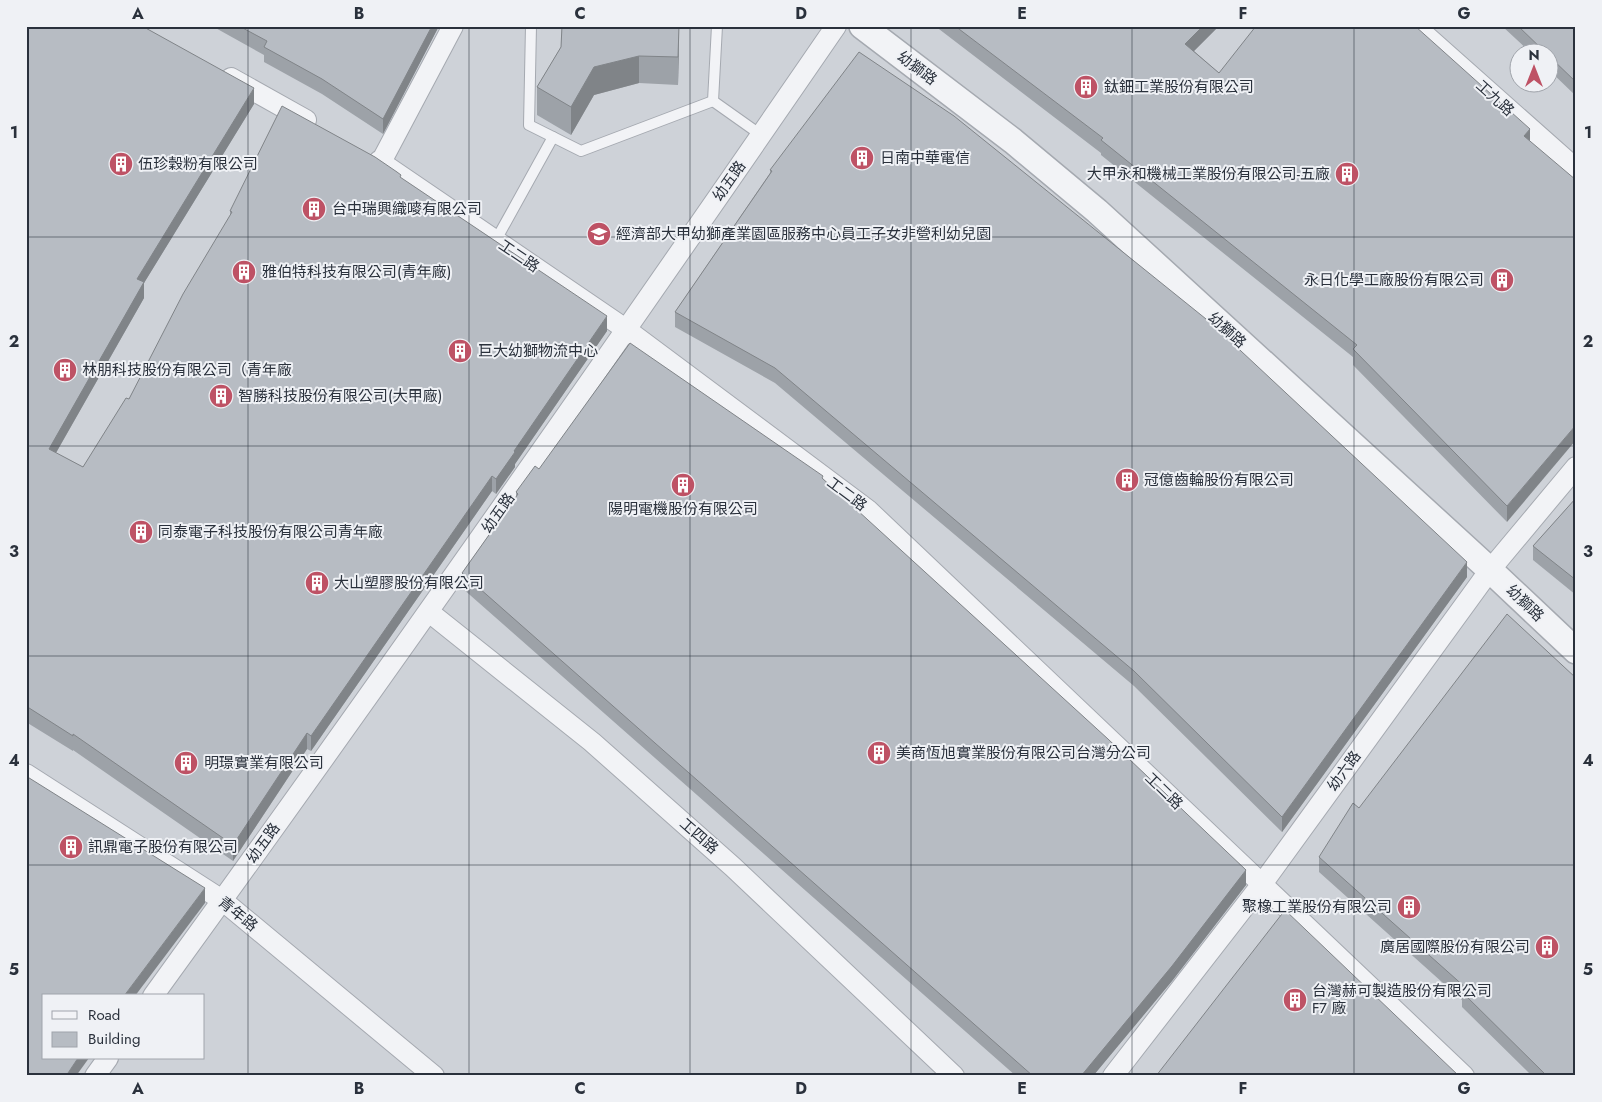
<svg xmlns="http://www.w3.org/2000/svg" width="1602" height="1102" font-family="Jost,'Noto Sans TC',sans-serif">
	<style>
		.built { fill: #ced2d8; fill-rule: evenodd }
		.lines { fill: none; stroke-linecap: round; stroke-linejoin: round }
		.service-casing { stroke: #a5a9b0; stroke-width: 12 }
		.minor-casing { stroke: #a5a9b0; stroke-width: 22 }
		.tertiary-casing { stroke: #a5a9b0; stroke-width: 28 }
		.service { stroke: #f2f3f6; stroke-width: 10 }
		.minor { stroke: #f2f3f6; stroke-width: 20 }
		.tertiary { stroke: #f2f3f6; stroke-width: 25 }
		.wall { fill: #9da2a8 }
		.shaded-wall { fill: #808488 }
		.building { fill: #b7bcc3; stroke: #808488 }
		.grid { fill: none; stroke: #2a313c; stroke-width: 1; stroke-opacity: 0.55 }
		.labels { text-anchor: middle; stroke-width: 4; stroke-linejoin: round; paint-order: stroke }
		.street-label { font-size: 15px; fill: #2a313c; stroke: #eff1f5 }
		.poi-label { font-size: 15px; fill: #2a313c; stroke: #eff1f5; text-anchor: start }
		.neatline { fill: none; stroke: #2a313c; stroke-width: 2 }
		.grid-label { font-size: 16px; text-anchor: middle; font-weight: bold; fill: #2a313c }
	</style>
	<rect width="100%" height="100%" fill="#dfe2e7"/>
	<path class="built" d="M26,26H1576V1076H26ZM1520,52H1550V82H1520ZM44,996H204V1058H44Z"/>
	<g class="lines">
		<g class="service-casing">
			<g id="service">
				<path d="M531,26L529,125L581,151L713,101L717,26"/>
				<path d="M713,101L761,135"/>
				<path d="M496,240L553,137"/>
			</g>
		</g>
		<g class="minor-casing">
			<g id="minor">
				<path d="M1415,26L1576,169"/>
				<path d="M231,78L306,120"/>
				<path d="M379,161L627,330L868,510L1464,1076"/>
				<path d="M381,162L453,26"/>
				<path d="M429,612L592,742L733,867L954,1076"/>
				<path d="M26,774L222,900L434,1076"/>
				<path d="M153,996C385,676 612,352 836,26"/>
				<path d="M95,1076L108,1058"/>
				<path d="M1113,1076L1262,884L1490,570L1576,467"/>
			</g>
		</g>
		<g class="tertiary-casing">
			<path id="tertiary" d="M862,26L1013,141L1097,211L1490,570L1576,651"/>
		</g>
		<use href="#service" class="service"/>
		<use href="#minor" class="minor"/>
		<use href="#tertiary" class="tertiary"/>
	</g>
	<g class="wall">
		<path d="M26,26L254,104L144,283V298L56,453L83,467L129,399L230,216V211L401,178L607,331L515,464V467L496,494L492,491L311,751L307,749L233,861L73,750V751L26,722Z"/>
		<path d="M212,26H439L383,134L322,94L264,62V55Z"/>
		<path d="M562,26H679L678,85L639,83L594,95L571,135L537,115V87L561,47Z"/>
		<path d="M935,26H1219L1194,51L1219,73L1530,129L1507,522L1353,365V357L1101,155V153Z"/>
		<path d="M1502,26H1576V96L1550,71V52H1530Z"/>
		<path d="M770,170L1467,577L1282,832L1134,686L775,383L675,327V312L770,173Z"/>
		<path d="M539,469L823,479L1246,885L1172,981L1093,1076H1016L462,588V573L516,497V492Z"/>
		<path d="M1576,498V595L1533,560V546Z"/>
		<path d="M1319,857L1576,1076H1532L1462,1007V1000L1319,872Z"/>
	</g>
	<g class="shaded-wall">
		<path d="M432,26H439L383,134V119Z"/>
		<path d="M679,26V44L678,85V57Z"/>
		<path d="M1203,26H1219L1185,60V44Z"/>
		<path d="M639,56V83L594,95L571,135V107L594,67Z"/>
		<path d="M254,88V104L144,283V298L49,465V449L137,279Z"/>
		<path d="M1530,129V144L1524,136Z"/>
		<path d="M607,316V331L515,464V467L496,494V479L514,451Z"/>
		<path d="M1576,425V440L1507,522V506Z"/>
		<path d="M492,476V491L311,751V736Z"/>
		<path d="M1467,562V577L1282,832V817Z"/>
		<path d="M307,733V749L233,861V845Z"/>
		<path d="M1246,870V885L1172,981L1093,1076H1081Z"/>
		<path d="M205,888V903L135,996H124Z"/>
		<path d="M78,1058H89L76,1076H66Z"/>
	</g>
	<g class="building">
		<path d="M26,26H142L254,88L137,279L144,282L49,449L83,467L126,398L129,399L183,294L232,212L230,211L282,106L375,157L397,172L401,175L400,177L607,316L514,451L515,452L496,479L492,476L311,736L307,733L233,845L73,734V736L26,706Z"/>
		<path d="M239,26H432L383,119L322,79L264,47L267,41Z"/>
		<path d="M562,26H679L678,57L639,56L594,67L571,107L537,87L561,47Z"/>
		<path d="M955,26H1203L1185,44L1219,73L1256,26H1415L1530,129L1524,136L1576,180V425L1507,506L1353,349L1357,345L1101,140L1103,138Z"/>
		<path d="M1518,26H1576V82L1550,57V52H1545Z"/>
		<path d="M859,52L954,116L1211,323L1467,562L1282,817L1134,671L775,368L675,312L772,171L770,170Z"/>
		<path d="M630,343L823,476L822,478L1108,739L1246,870L1172,966L1081,1076H1033L462,573L518,494L516,492L535,466L539,469Z"/>
		<path d="M1576,498V580L1533,546Z"/>
		<path d="M1507,614L1576,678V1076H1547L1462,992L1466,988L1319,857L1353,803L1359,808Z"/>
		<path d="M26,776L205,888L124,996H44V1058H78L66,1076H26Z"/>
		<path d="M1285,910L1459,1076H1156Z"/>
	</g>
	<path class="grid" d="M248,26V1076M469,26V1076M690,26V1076M911,26V1076M1132,26V1076M1354,26V1076M26,237H1576M26,446H1576M26,656H1576M26,865H1576"/>
	<defs>
		<g id="building-disc" transform="scale(1.25)"><circle r="9.5" fill="#be5265" stroke="#eff1f5"/><path d="M-4-6H4V6H1V3H-1V6H-4ZM-2.5-4.3h1.7v1.8h-1.7ZM.8-4.3h1.7v1.8H.8ZM-2.5-1h1.7V.8h-1.7ZM.8-1h1.7V.8H.8Z" fill="#fff"/></g>
		<g id="school-disc" transform="scale(1.25)"><circle r="9.5" fill="#be5265" stroke="#eff1f5"/><path d="M0-5L7-2L0 1L-7-2ZM-4 1L0 2.5L4 1V4Q0 6-4 4Z" fill="#fff"/></g>
	</defs>
	<g fill-rule="evenodd">
		<use href="#building-disc" x="1086" y="87"/>
		<use href="#building-disc" x="862" y="158"/>
		<use href="#building-disc" x="121" y="164"/>
		<use href="#building-disc" x="1347" y="174"/>
		<use href="#building-disc" x="314" y="209"/>
		<use href="#school-disc" x="599" y="234"/>
		<use href="#building-disc" x="244" y="272"/>
		<use href="#building-disc" x="1502" y="280"/>
		<use href="#building-disc" x="460" y="351"/>
		<use href="#building-disc" x="65" y="370"/>
		<use href="#building-disc" x="221" y="396"/>
		<use href="#building-disc" x="1127" y="480"/>
		<use href="#building-disc" x="683" y="485"/>
		<use href="#building-disc" x="141" y="532"/>
		<use href="#building-disc" x="317" y="583"/>
		<use href="#building-disc" x="879" y="753"/>
		<use href="#building-disc" x="186" y="763"/>
		<use href="#building-disc" x="71" y="847"/>
		<use href="#building-disc" x="1409" y="907"/>
		<use href="#building-disc" x="1547" y="947"/>
		<use href="#building-disc" x="1295" y="1000"/>
	</g>
	<g class="labels">
		<g class="street-label">
			<text transform="translate(917 68) rotate(37)" y="5">幼獅路</text>
			<text transform="translate(1495 98) rotate(42)" y="5">工九路</text>
			<text transform="translate(729 181) rotate(-55)" y="5">幼五路</text>
			<text transform="translate(519 256) rotate(34)" y="5">工二路</text>
			<text transform="translate(1227 330) rotate(42)" y="5">幼獅路</text>
			<text transform="translate(847 494) rotate(37)" y="5">工二路</text>
			<text transform="translate(498 513) rotate(-55)" y="5">幼五路</text>
			<text transform="translate(1525 603) rotate(44)" y="5">幼獅路</text>
			<text transform="translate(1344 771) rotate(-54)" y="5">幼六路</text>
			<text transform="translate(1164 791) rotate(44)" y="5">工二路</text>
			<text transform="translate(699 836) rotate(41)" y="5">工四路</text>
			<text transform="translate(263 843) rotate(-54)" y="5">幼五路</text>
			<text transform="translate(238 914) rotate(39)" y="5">青年路</text>
		</g>
		<g class="poi-label">
			<text x="1104" y="92">鈦鈿工業股份有限公司</text>
			<text x="880" y="163">日南中華電信</text>
			<text x="138" y="169">伍珍穀粉有限公司</text>
			<text x="1330" y="179" text-anchor="end">大甲永和機械工業股份有限公司-五廠</text>
			<text x="332" y="214">台中瑞興織嘜有限公司</text>
			<text x="616" y="239">經濟部大甲幼獅產業園區服務中心員工子女非營利幼兒園</text>
			<text x="262" y="277">雅伯特科技有限公司(青年廠)</text>
			<text x="1484" y="285" text-anchor="end">永日化學工廠股份有限公司</text>
			<text x="478" y="356">巨大幼獅物流中心</text>
			<text x="82" y="375">林朋科技股份有限公司（青年廠</text>
			<text x="238" y="401">智勝科技股份有限公司(大甲廠)</text>
			<text x="1144" y="485">冠億齒輪股份有限公司</text>
			<text x="683" y="514" text-anchor="middle">陽明電機股份有限公司</text>
			<text x="158" y="537">同泰電子科技股份有限公司青年廠</text>
			<text x="334" y="588">大山塑膠股份有限公司</text>
			<text x="896" y="758">美商恆旭實業股份有限公司台灣分公司</text>
			<text x="204" y="768">明璟實業有限公司</text>
			<text x="88" y="852">訊鼎電子股份有限公司</text>
			<text x="1392" y="912" text-anchor="end">聚橡工業股份有限公司</text>
			<text x="1530" y="952" text-anchor="end">廣居國際股份有限公司</text>
			<text x="1312" y="996">台灣赫可製造股份有限公司<tspan x="1312" dy="17">F7 廠</tspan></text>
		</g>
	</g>
	<rect width="1602" height="1102" fill="none" stroke="#eff1f5" stroke-width="55"/>
	<rect x="42" y="994" width="162" height="65" fill="#eff1f5" stroke="#a0a4ab"/>
	<rect x="52" y="1011" width="25" height="8" fill="#f2f3f6" stroke="#a0a4ab"/>
	<text x="88" y="1020" font-size="15" fill="#2a313c">Road</text>
	<rect x="52" y="1032" width="25" height="15" fill="#b7bcc3" stroke="#a0a4ab"/>
	<text x="88" y="1044" font-size="15" fill="#2a313c">Building</text>
	<g transform="translate(1534 68)"><circle r="24" fill="#eff1f5" stroke="#a0a4ab"/>
	<path d="M0-4L9 19L0 12L-9 19Z" fill="#be5265"/>
	<text y="-8" font-size="14" font-weight="bold" text-anchor="middle" fill="#2a313c">N</text>
	</g>
	<rect x="28" y="28" width="1546" height="1046" class="neatline"/>
	<g class="grid-label">
		<text x="138" y="19">A</text>
		<text x="359" y="19">B</text>
		<text x="580" y="19">C</text>
		<text x="801" y="19">D</text>
		<text x="1022" y="19">E</text>
		<text x="1243" y="19">F</text>
		<text x="1464" y="19">G</text>
		<text x="14" y="138">1</text>
		<text x="1588" y="138">1</text>
		<text x="14" y="347">2</text>
		<text x="1588" y="347">2</text>
		<text x="14" y="557">3</text>
		<text x="1588" y="557">3</text>
		<text x="14" y="766">4</text>
		<text x="1588" y="766">4</text>
		<text x="14" y="975">5</text>
		<text x="1588" y="975">5</text>
		<text x="138" y="1094">A</text>
		<text x="359" y="1094">B</text>
		<text x="580" y="1094">C</text>
		<text x="801" y="1094">D</text>
		<text x="1022" y="1094">E</text>
		<text x="1243" y="1094">F</text>
		<text x="1464" y="1094">G</text>
	</g>
</svg>
